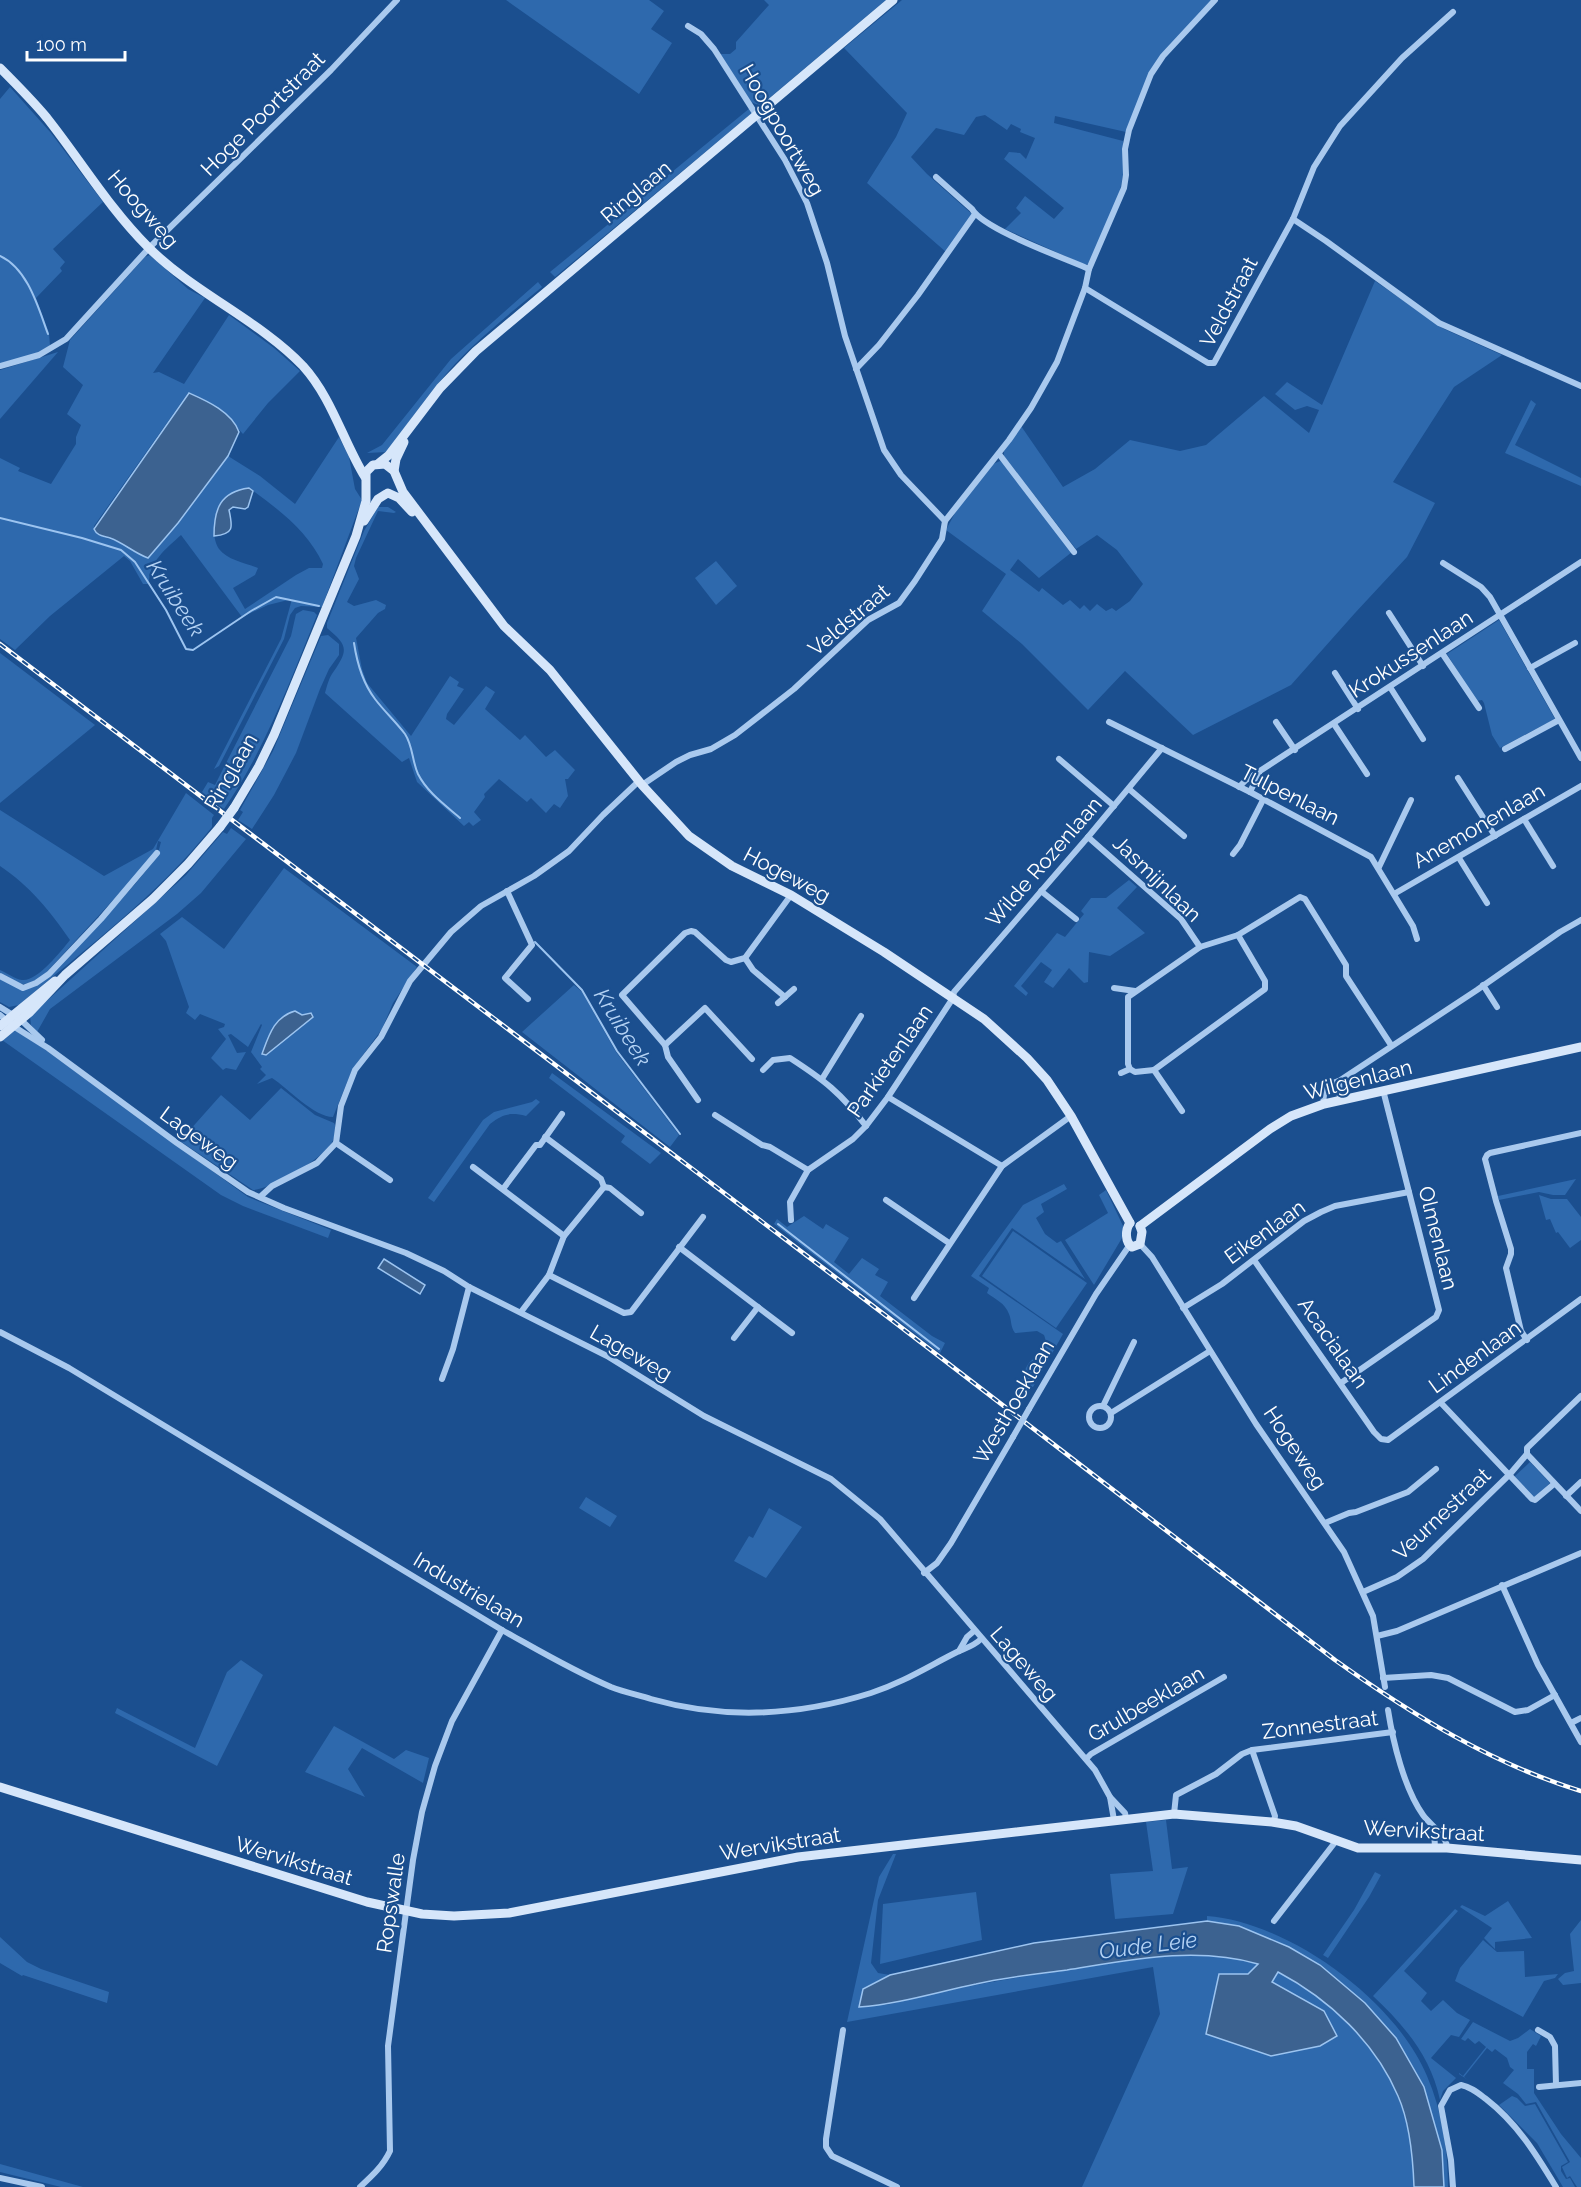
<svg xmlns="http://www.w3.org/2000/svg" width="1581" height="2187" font-family="Raleway,sans-serif">
	<style>
		.green { fill: #2e69ad; fill-rule: evenodd }
		.water { fill: #3c6290; stroke: #9cc4f0; stroke-width: 1.5 }
		.lines { fill: none; stroke-linecap: round; stroke-linejoin: round }
		.stream { stroke: #9cc4f0; stroke-width: 2 }
		.street { stroke: #a9c9ee; stroke-width: 6 }
		.secondary { stroke: #d6e6fa; stroke-width: 9 }
		.rail-casing { stroke: #fff; stroke-width: 4.5 }
		.rail { stroke: #1b4f8f; stroke-width: 2; stroke-dasharray: 7; stroke-linecap: butt }
		.street-bridge { stroke: #a9c9ee; stroke-width: 6 }
		.secondary-bridge { stroke: #d6e6fa; stroke-width: 9 }
		.labels { text-anchor: middle; stroke-width: 4.5; stroke-linejoin: round; paint-order: stroke }
		.street-label { font-size: 21px; fill: #fff; stroke: #1b4f8f }
		.water-label { font-size: 22px; font-style: italic; fill: #b5d3f5; stroke: #1b4f8f }
	</style>
	<rect width="100%" height="100%" fill="#1b4f8f"/>
	<g class="green">
		<path d="M506,0H649L664,11L651,29L672,43L639,94Z"/>
		<path d="M764,0H886L760,106L751,102L720,54H730L736,49V42L769,5Z"/>
		<path d="M902,0H1212L1149,73L1126,132L1055,116L1054,123L1123,141V176L1118,200L1088,264L1085,265L1005,229L1021,213L1016,208L1025,196L1054,219L1064,208L1004,159L1009,152L1020,153L1026,159L1035,138L1020,132L1021,129L1011,124L1007,130L985,115L976,117L964,135L936,128L911,157L927,174L973,215L946,252L867,183L896,137L907,113L844,48Z"/>
		<path d="M10,87L51,133L103,202L53,249L65,262L60,268L62,271L36,298L49,333L50,346L31,356L0,364V99Z"/>
		<path d="M750,108L751,114L555,277L550,272Z"/>
		<path d="M150,255L188,289L205,298L153,373L159,372L184,384L229,315L274,348L300,371L268,403L243,434L224,413L188,393L94,526V529L98,535L124,544L136,553L178,523L228,456L260,476L295,504L339,437L349,457L355,489L362,500L322,607L301,606L295,608L290,615L284,639L219,766L214,769L281,639L292,599L268,605L242,617L181,535C166,549 149,561 149,584H143L130,561L124,556L50,616L15,650L0,639V458L20,468L18,471L51,484L76,444V437L81,425L67,414L83,385L63,367L70,340L145,257ZM249,488C277,508 308,531 323,564L322,568H309L296,575L245,609L233,588L255,575L258,568C246,563 227,560 219,549C216,545 214,537 214,531C214,507 224,492 249,488Z"/>
		<path d="M1375,281L1444,329L1502,355L1454,387L1393,482L1435,503L1407,557L1355,613L1291,685L1193,735L1125,671L1088,710L1022,644L982,611L1006,574L946,530L956,511L993,464L1000,461L1004,463L1072,552L1039,578L1018,559L1010,570L1039,592L1042,588L1063,605L1070,600L1080,609L1084,605L1090,611L1097,604L1106,611L1112,608L1116,611L1130,601L1143,584L1117,550L1097,535L1076,549L1004,456V451L1021,426L1063,487L1095,469L1130,440L1180,451L1206,445L1264,396L1309,433L1319,410L1307,406L1295,410L1275,394L1287,382L1322,405Z"/>
		<path d="M538,282L542,287C512,312 481,336 455,364C430,391 409,422 387,452L367,453L382,445L451,359Z"/>
		<path d="M58,352L0,419V370Z"/>
		<path d="M1531,400L1536,404L1515,445L1581,478V486L1505,453Z"/>
		<path d="M378,507H388L396,512L394,513L378,511L356,558L354,566L359,579L347,602L354,606L376,600L386,605L385,609L378,613L356,638L362,669L367,683L411,736L450,676L459,682L457,686L464,689L447,714L446,719L454,725L486,686L495,692L485,709L520,740L525,735L546,757L555,750L575,770L568,779H565L568,796L560,808L554,804L546,813L531,798L527,802L499,779L484,794L485,797L474,812L481,820L473,826L469,822L464,826L417,782L409,758L402,762L325,693C327,686 329,677 334,671C349,649 347,645 327,628V623L364,531Z"/>
		<path d="M716,561L737,586L716,605L695,578Z"/>
		<path d="M303,610L314,612L317,615C290,681 265,750 224,809L202,792L208,782L215,785L224,767L291,636L296,614Z"/>
		<path d="M1499,620L1555,719L1500,748L1492,735L1484,703L1482,700L1476,701L1447,654Z"/>
		<path d="M328,635L339,644V655L329,669L320,689L296,753L274,795L252,829L238,820L243,812L240,810L273,751L321,636Z"/>
		<path d="M0,653L95,725L0,803Z"/>
		<path d="M186,793L214,815L212,818V827C158,895 85,949 19,1005L9,1007L0,1002V978L26,989L36,986L101,922L136,883L157,857L161,842L158,841L156,850L148,862L44,975C23,989 20,985 0,974V970C7,973 15,979 22,980C37,982 61,951 70,940C49,910 31,887 0,866V810L104,876L153,849Z"/>
		<path d="M231,828L246,839L201,893L177,914L50,1009L37,1032L31,1025L30,1016L186,875L223,832L227,834Z"/>
		<path d="M284,868L417,967L393,1003L382,1029L352,1070L333,1117C314,1117 289,1089 272,1078L257,1084L266,1075L260,1069L262,1067L251,1052L262,1025L261,1024L248,1047L231,1034L228,1035L237,1053L246,1052L236,1070L226,1068L223,1070L211,1058L226,1039L218,1029L224,1027L225,1024L200,1014L195,1020L186,1013L189,1007L166,941L160,934L182,917L224,949ZM302,1016L303,1026L278,1043L266,1055L262,1054L272,1028Z"/>
		<path d="M1129,880L1137,887L1117,908L1145,933L1110,956L1089,952L1088,982L1084,983L1069,968L1053,988L1044,982L1052,970L1041,962L1021,986L1028,993L1026,996L1014,986L1057,933L1065,937L1084,914L1081,911L1091,898H1106Z"/>
		<path d="M574,985L582,992L616,1052L679,1135L670,1147L522,1032Z"/>
		<path d="M11,1031H17L43,1048L248,1197L331,1230L328,1238L243,1206L221,1195L2,1040Z"/>
		<path d="M552,1073L661,1153L650,1164L621,1142L625,1136L549,1078Z"/>
		<path d="M281,1088L315,1115L334,1123L335,1125C335,1131 335,1139 331,1144C322,1159 271,1189 253,1190L180,1141L221,1095L250,1120Z"/>
		<path d="M536,1099L540,1102L526,1116C510,1112 503,1114 490,1124L434,1202L428,1198L483,1120L494,1112L532,1102Z"/>
		<path d="M1576,1179L1565,1195H1553L1539,1192L1499,1200L1498,1196Z"/>
		<path d="M1064,1184L1067,1189L1041,1204L1044,1212L1036,1218L1045,1234L1057,1243L1061,1241L1085,1279L1012,1228L979,1276L1063,1334L1033,1387H1024L1021,1382C1023,1376 1025,1368 1029,1363C1038,1354 1050,1350 1044,1335L1037,1331L1015,1333C1010,1326 1012,1321 1009,1314C1005,1303 995,1299 987,1293L989,1288L971,1276L1023,1205Z"/>
		<path d="M1106,1190L1124,1228L1122,1238L1094,1285L1065,1240L1108,1213L1099,1195Z"/>
		<path d="M1539,1195L1551,1199H1567L1581,1217V1240L1570,1248L1558,1232L1556,1233L1550,1219L1546,1220Z"/>
		<path d="M804,1216L823,1229L826,1224L849,1238L834,1262L849,1274L862,1258L879,1269L875,1275L888,1282L880,1296L932,1336L945,1343L940,1353L774,1224L777,1219L787,1227Z"/>
		<path d="M1013,1231L1087,1283L1056,1328L982,1276Z"/>
		<path d="M1530,1462L1550,1483L1534,1498L1514,1477Z"/>
		<path d="M586,1497L617,1516L610,1527L579,1508Z"/>
		<path d="M769,1508L802,1527L766,1578L734,1561L749,1536L753,1538Z"/>
		<path d="M241,1660L263,1675L217,1766L115,1713L117,1708L195,1748L227,1672Z"/>
		<path d="M334,1726L394,1759L406,1750L429,1758L423,1783L362,1748L348,1769L365,1797L305,1772Z"/>
		<path d="M1166,1820L1172,1869L1188,1867L1173,1914L1115,1919L1110,1874L1153,1871L1146,1822Z"/>
		<path d="M893,1854H896L878,1900L871,1963L878,1973L890,1975L863,1989L886,2005C948,1989 1010,1978 1074,1969C1137,1959 1208,1943 1271,1968C1309,1983 1340,2014 1366,2044C1398,2081 1417,2137 1413,2187H1082L1160,2014L1153,1967L847,2022L879,1877Z"/>
		<path d="M1375,1872L1381,1875L1369,1897L1328,1958L1323,1955L1354,1910Z"/>
		<path d="M976,1892L982,1940L880,1964L883,1904Z"/>
		<path d="M1508,1901L1532,1938L1495,1942V1949L1484,1938L1492,1928L1460,1907L1462,1905L1485,1916Z"/>
		<path d="M1455,1909L1458,1911L1404,1971L1427,1993L1421,2001L1431,2011L1443,2000L1457,2013L1470,2020L1459,2037L1451,2035L1431,2058L1456,2078L1443,2091L1440,2100C1431,2057 1405,2026 1373,1996Z"/>
		<path d="M1207,1916C1289,1922 1396,2001 1427,2076C1442,2111 1448,2149 1448,2187H1444L1442,2150L1424,2087L1396,2038L1207,1921Z"/>
		<path d="M1581,1920V1983L1563,1985L1558,1979L1565,1973L1574,1971L1570,1934Z"/>
		<path d="M0,1937L27,1962L41,1969L109,1992L107,2003L23,1975L22,1976L0,1963Z"/>
		<path d="M1483,1940L1497,1952L1524,1951L1525,1977L1558,1974L1555,1978L1544,1981L1523,2017L1455,1981L1460,1968Z"/>
		<path d="M1473,2022L1510,2041L1518,2038L1530,2029L1541,2036L1536,2046L1533,2044L1527,2052V2069H1534V2093L1561,2134L1581,2158V2187H1577L1570,2176L1567,2178L1562,2167L1570,2162L1536,2102L1526,2104L1518,2094L1503,2083L1514,2070L1510,2067L1507,2058L1495,2049L1492,2052L1487,2048L1464,2077L1468,2080L1459,2074V2073L1463,2076L1486,2047L1479,2041L1475,2044L1468,2038L1465,2041L1461,2039Z"/>
		<path d="M1512,2096L1517,2098L1525,2106L1535,2104L1568,2162L1561,2166V2171L1566,2179L1570,2178L1575,2187H1563L1537,2143L1499,2105Z"/>
		<path d="M0,2164L83,2187H61L0,2172Z"/>
	</g>
	<g class="water">
		<path d="M189,393C207,401 232,412 239,432L228,456L178,523L148,558C134,553 124,543 110,538C103,536 97,536 94,529Z"/>
		<path d="M249,488L253,491L248,507L245,509L233,507L229,510C233,528 234,534 214,536C214,509 220,492 249,488Z"/>
		<path d="M295,1011L302,1015L311,1013L313,1017L266,1055L262,1054C269,1035 274,1017 295,1011Z"/>
		<path d="M384,1259L425,1285L420,1294L378,1268Z"/>
		<path d="M1207,1921L1239,1926L1289,1947L1320,1965L1365,2003L1396,2038L1424,2087L1442,2150L1444,2187H1414C1413,2158 1410,2123 1398,2096C1375,2042 1329,1999 1278,1972L1272,1982L1324,2011L1337,2036L1320,2046L1271,2056L1206,2034L1219,1974H1248L1258,1964C1195,1946 1130,1960 1067,1970C1037,1974 1006,1977 976,1984C937,1992 899,2004 859,2007L863,1989L890,1975L1034,1943Z"/>
	</g>
	<g class="lines">
		<g class="stream">
			<path d="M0,256C28,269 38,307 48,334"/>
			<path d="M0,518L82,538L121,550L135,562L166,610L186,649L193,650L251,611L276,597L319,606"/>
			<path d="M354,643C357,663 362,682 375,699C384,711 396,722 405,734C413,746 412,761 418,774C427,792 445,805 460,818"/>
			<path d="M535,942L582,990L617,1051L680,1134"/>
			<path d="M778,1224L939,1349"/>
		</g>
		<g class="street">
			<path d="M688,26L701,34L714,49L785,160L807,203L827,263L845,336L884,450L901,475L945,521"/>
			<path d="M936,177L972,209C983,229 1064,258 1089,269"/>
			<path d="M1293,219L1326,241L1439,323L1581,386"/>
			<path d="M1085,288L1208,363H1214L1293,219L1314,167L1340,126L1402,58L1453,12"/>
			<path d="M0,366L39,355L66,339L149,248L331,70L397,0"/>
			<path d="M856,369L879,345L918,295L975,214"/>
			<path d="M999,454L1074,552"/>
			<path d="M1443,563L1481,587L1490,597L1581,758"/>
			<path d="M1389,613L1423,666"/>
			<path d="M1442,653L1479,708"/>
			<path d="M1530,668L1575,643"/>
			<path d="M1335,673L1358,709"/>
			<path d="M1390,687L1423,739"/>
			<path d="M1109,722L1250,792L1371,857L1413,926L1417,939"/>
			<path d="M1276,722L1295,750"/>
			<path d="M1334,724L1367,774"/>
			<path d="M1505,749L1559,720"/>
			<path d="M1059,759L1114,806"/>
			<path d="M1458,778L1495,836"/>
			<path d="M642,785L676,762L690,755L711,749L735,735L794,689L868,620L899,603L915,581L942,539L945,521L1009,440L1031,408L1057,362L1085,288L1089,269L1124,188L1126,175L1125,149L1129,130L1151,74L1163,56L1215,0"/>
			<path d="M1239,787L1246,780L1581,562"/>
			<path d="M1129,789L1184,836"/>
			<path d="M1250,792L1259,773"/>
			<path d="M1524,819L1553,866"/>
			<path d="M1088,837L1181,919L1200,947"/>
			<path d="M1233,854L1240,845L1263,800"/>
			<path d="M1459,858L1487,903"/>
			<path d="M1379,867L1411,800"/>
			<path d="M507,891L532,945L505,978L528,999"/>
			<path d="M1041,891L1076,919"/>
			<path d="M1394,894L1581,786"/>
			<path d="M745,958L753,970L785,997"/>
			<path d="M0,976L23,988L36,983L49,974L101,919L157,853"/>
			<path d="M1483,985L1497,1007"/>
			<path d="M1114,988L1135,991"/>
			<path d="M778,1003L794,989"/>
			<path d="M0,1007L21,1020L42,1040"/>
			<path d="M0,1015L13,1026L48,1048L177,1143L248,1192L284,1208L406,1253L444,1271L469,1287L607,1356L704,1416L831,1479L880,1519L1095,1770L1110,1797L1125,1813L1126,1818"/>
			<path d="M665,1045L668,1057L698,1100"/>
			<path d="M752,1059L705,1008L665,1045L622,995L685,933L691,931L695,932L726,960L731,962L745,958L791,895"/>
			<path d="M763,1070L773,1060L790,1058C824,1080 841,1093 866,1126"/>
			<path d="M1154,1070L1265,989V981L1238,935"/>
			<path d="M1121,1073L1130,1069"/>
			<path d="M822,1079L861,1016"/>
			<path d="M1339,1081L1340,1100"/>
			<path d="M888,1097L1002,1166"/>
			<path d="M1324,1104C1322,1092 1328,1084 1339,1081L1477,990L1560,932L1581,920"/>
			<path d="M1182,1111L1154,1070L1135,1072L1130,1069L1128,1064V997L1200,947L1238,935L1300,897L1305,899L1346,965V976L1391,1045"/>
			<path d="M715,1115L762,1145L770,1147L808,1170"/>
			<path d="M545,1137L601,1179L604,1187"/>
			<path d="M336,1143L390,1180"/>
			<path d="M473,1167L564,1236"/>
			<path d="M503,1189L536,1145H540L562,1114"/>
			<path d="M260,1197L272,1186L317,1163L336,1143L341,1106L355,1070L381,1037L410,981L451,932L481,906L534,876L569,851L603,815L639,781"/>
			<path d="M886,1200L949,1243"/>
			<path d="M791,1220L790,1202L808,1170L853,1139L866,1126L888,1097L953,998L954,992L1088,837L1162,748"/>
			<path d="M1140,1244L1152,1257L1256,1424L1344,1552L1373,1616L1385,1687"/>
			<path d="M679,1247L792,1333"/>
			<path d="M1254,1260L1374,1432L1381,1439L1388,1440L1581,1299"/>
			<path d="M549,1275L624,1313L631,1312L703,1217"/>
			<path d="M914,1298L1002,1166L1071,1116"/>
			<path d="M1183,1308L1222,1284L1304,1221L1321,1212L1335,1206L1409,1192"/>
			<path d="M521,1312L549,1275L564,1236L604,1187L610,1188L641,1213"/>
			<path d="M0,1332L69,1368L502,1630C538,1650 573,1671 611,1687C624,1692 638,1695 651,1699C725,1720 798,1716 871,1693C904,1682 927,1667 957,1652C966,1648 974,1646 981,1639"/>
			<path d="M734,1338L758,1307"/>
			<path d="M1527,1340L1521,1331L1506,1268L1511,1254V1249L1496,1201L1485,1159L1487,1155L1490,1153L1581,1133"/>
			<path d="M442,1379L453,1349L469,1287"/>
			<path d="M1341,1383L1436,1317L1439,1310L1383,1090"/>
			<path d="M1441,1403L1532,1499L1535,1500L1554,1484"/>
			<circle cx="1100" cy="1417" r="11"/>
			<path d="M1103,1406L1134,1342"/>
			<path d="M1029,1409L1096,1294L1129,1246"/>
			<path d="M1111,1413L1210,1351"/>
			<path d="M1527,1454L1581,1511"/>
			<path d="M1566,1496L1581,1482"/>
			<path d="M1325,1523L1349,1513L1356,1512L1408,1492L1436,1469"/>
			<path d="M924,1573L937,1563L951,1543L1013,1437"/>
			<path d="M1502,1585L1538,1665L1581,1742"/>
			<path d="M1363,1592L1397,1577L1423,1559L1510,1474L1527,1454V1448L1581,1396"/>
			<path d="M1377,1636L1397,1631L1581,1553"/>
			<path d="M959,1651L967,1637L974,1631"/>
			<path d="M1383,1678L1431,1675L1448,1678L1515,1712L1528,1710L1555,1695"/>
			<path d="M1388,1710C1393,1742 1404,1788 1423,1815C1431,1826 1447,1835 1447,1848"/>
			<path d="M1571,1723L1581,1718"/>
			<path d="M1252,1750L1275,1816L1274,1822"/>
			<path d="M1086,1759L1091,1754L1224,1677"/>
			<path d="M1110,1797L1114,1820"/>
			<path d="M1174,1814L1176,1795L1216,1774L1242,1754L1252,1750L1393,1732"/>
			<path d="M1434,1829L1435,1848"/>
			<path d="M1274,1921L1336,1841"/>
			<path d="M843,2030L826,2139V2147L832,2156L897,2187"/>
			<path d="M1538,2030L1550,2037L1555,2046L1556,2085"/>
			<path d="M1539,2087L1581,2083"/>
			<path d="M0,2178L42,2187"/>
			<path d="M360,2187C372,2176 383,2166 390,2151L388,2046L413,1860L422,1812L435,1766L452,1721L502,1630"/>
			<path d="M1453,2187L1451,2160L1441,2106L1450,2090L1461,2085C1471,2087 1478,2093 1486,2099C1517,2123 1536,2154 1556,2187"/>
		</g>
		<g class="secondary">
			<path d="M0,68C16,84 32,100 47,118C81,161 109,208 148,247C194,293 259,320 303,366C332,398 343,441 365,477"/>
			<path d="M379,463L389,455L440,388L476,351L893,0"/>
			<path d="M394,471L396,459L404,442"/>
			<path d="M388,493L399,498L412,512"/>
			<path d="M364,521L378,499L386,494"/>
			<path d="M234,808L259,766L274,735L356,536L366,501V472L373,465L385,464L394,471L403,492L504,626L550,670L642,785L689,836L732,866L791,895L884,952L984,1019L1027,1058L1047,1080L1071,1116L1130,1223"/>
			<path d="M0,1026L55,981"/>
			<path d="M0,1037L30,1012L65,975L153,899L188,864L220,827"/>
			<path d="M1130,1223C1125,1230 1125,1242 1132,1247L1140,1244L1142,1232L1140,1226"/>
			<path d="M1140,1226L1270,1129L1291,1116L1324,1104L1581,1047"/>
			<path d="M0,1787L367,1902L422,1914L454,1916L509,1913L798,1857L1174,1814L1272,1822L1296,1826L1358,1848H1447L1581,1860"/>
		</g>
		<g class="rail-casing">
			<path id="rail" d="M0,644L889,1318L1335,1660C1411,1714 1492,1764 1581,1791"/>
		</g>
		<use href="#rail" class="rail"/>
		<path class="street-bridge" d="M1013,1437L1029,1409"/>
		<path class="secondary-bridge" d="M220,827L234,808"/>
	</g>
	<g class="labels">
		<g class="street-label">
			<text transform="translate(263 114) rotate(-45)" y="7">Hoge Poortstraat</text>
			<text transform="translate(782 130) rotate(60)" y="7">Hoogpoortweg</text>
			<text transform="translate(636 192) rotate(-40)" y="7">Ringlaan</text>
			<text transform="translate(143 209) rotate(49)" y="7">Hoogweg</text>
			<text transform="translate(1229 302) rotate(-62)" y="7">Veldstraat</text>
			<text transform="translate(849 620) rotate(-40)" y="7">Veldstraat</text>
			<text transform="translate(1411 654) rotate(-33)" y="7">Krokussenlaan</text>
			<text transform="translate(231 772) rotate(-60)" y="7">Ringlaan</text>
			<text transform="translate(1290 795) rotate(27)" y="7">Tulpenlaan</text>
			<text transform="translate(1479 826) rotate(-30)" y="7">Anemonenlaan</text>
			<text transform="translate(1044 862) rotate(-49)" y="7">Wilde Rozenlaan</text>
			<text transform="translate(787 875) rotate(28)" y="7">Hogeweg</text>
			<text transform="translate(1157 879) rotate(44)" y="7">Jasmijnlaan</text>
			<text transform="translate(890 1061) rotate(-55)" y="7">Parkietenlaan</text>
			<text transform="translate(1358 1080) rotate(-14)" y="7">Wilgenlaan</text>
			<text transform="translate(199 1138) rotate(36)" y="7">Lageweg</text>
			<text transform="translate(1265 1232) rotate(-36)" y="7">Eikenlaan</text>
			<text transform="translate(1438 1238) rotate(76)" y="7">Olmenlaan</text>
			<text transform="translate(1333 1343) rotate(55)" y="7">Acacialaan</text>
			<text transform="translate(631 1353) rotate(30)" y="7">Lageweg</text>
			<text transform="translate(1475 1357) rotate(-36)" y="7">Lindenlaan</text>
			<text transform="translate(1014 1402) rotate(-60)" y="7">Westhoeklaan</text>
			<text transform="translate(1295 1448) rotate(56)" y="7">Hogeweg</text>
			<text transform="translate(1442 1514) rotate(-43)" y="7">Veurnestraat</text>
			<text transform="translate(469 1590) rotate(31)" y="7">Industrielaan</text>
			<text transform="translate(1024 1664) rotate(49)" y="7">Lageweg</text>
			<text transform="translate(1146 1704) rotate(-30)" y="7">Grulbeeklaan</text>
			<text transform="translate(1320 1725) rotate(-7)" y="7">Zonnestraat</text>
			<text transform="translate(1424 1831) rotate(3)" y="7">Wervikstraat</text>
			<text transform="translate(780 1844) rotate(-9)" y="7">Wervikstraat</text>
			<text transform="translate(294 1861) rotate(17)" y="7">Wervikstraat</text>
			<text transform="translate(391 1903) rotate(-82)" y="7">Ropswalle</text>
		</g>
		<g class="water-label">
			<text transform="translate(176 598) rotate(57)" y="8">Kruibeek</text>
			<text transform="translate(623 1027) rotate(58)" y="8">Kruibeek</text>
			<text transform="translate(1148 1945) rotate(-7)" y="8">Oude Leie</text>
		</g>
	</g>
	<path d="M27 51v9h98v-9" fill="none" stroke="#ffffff" stroke-width="3"/>
	<text x="36" y="51" font-size="18" fill="#ffffff" stroke="#1b4f8f" stroke-width="4.5" paint-order="stroke">100 m</text>
</svg>
